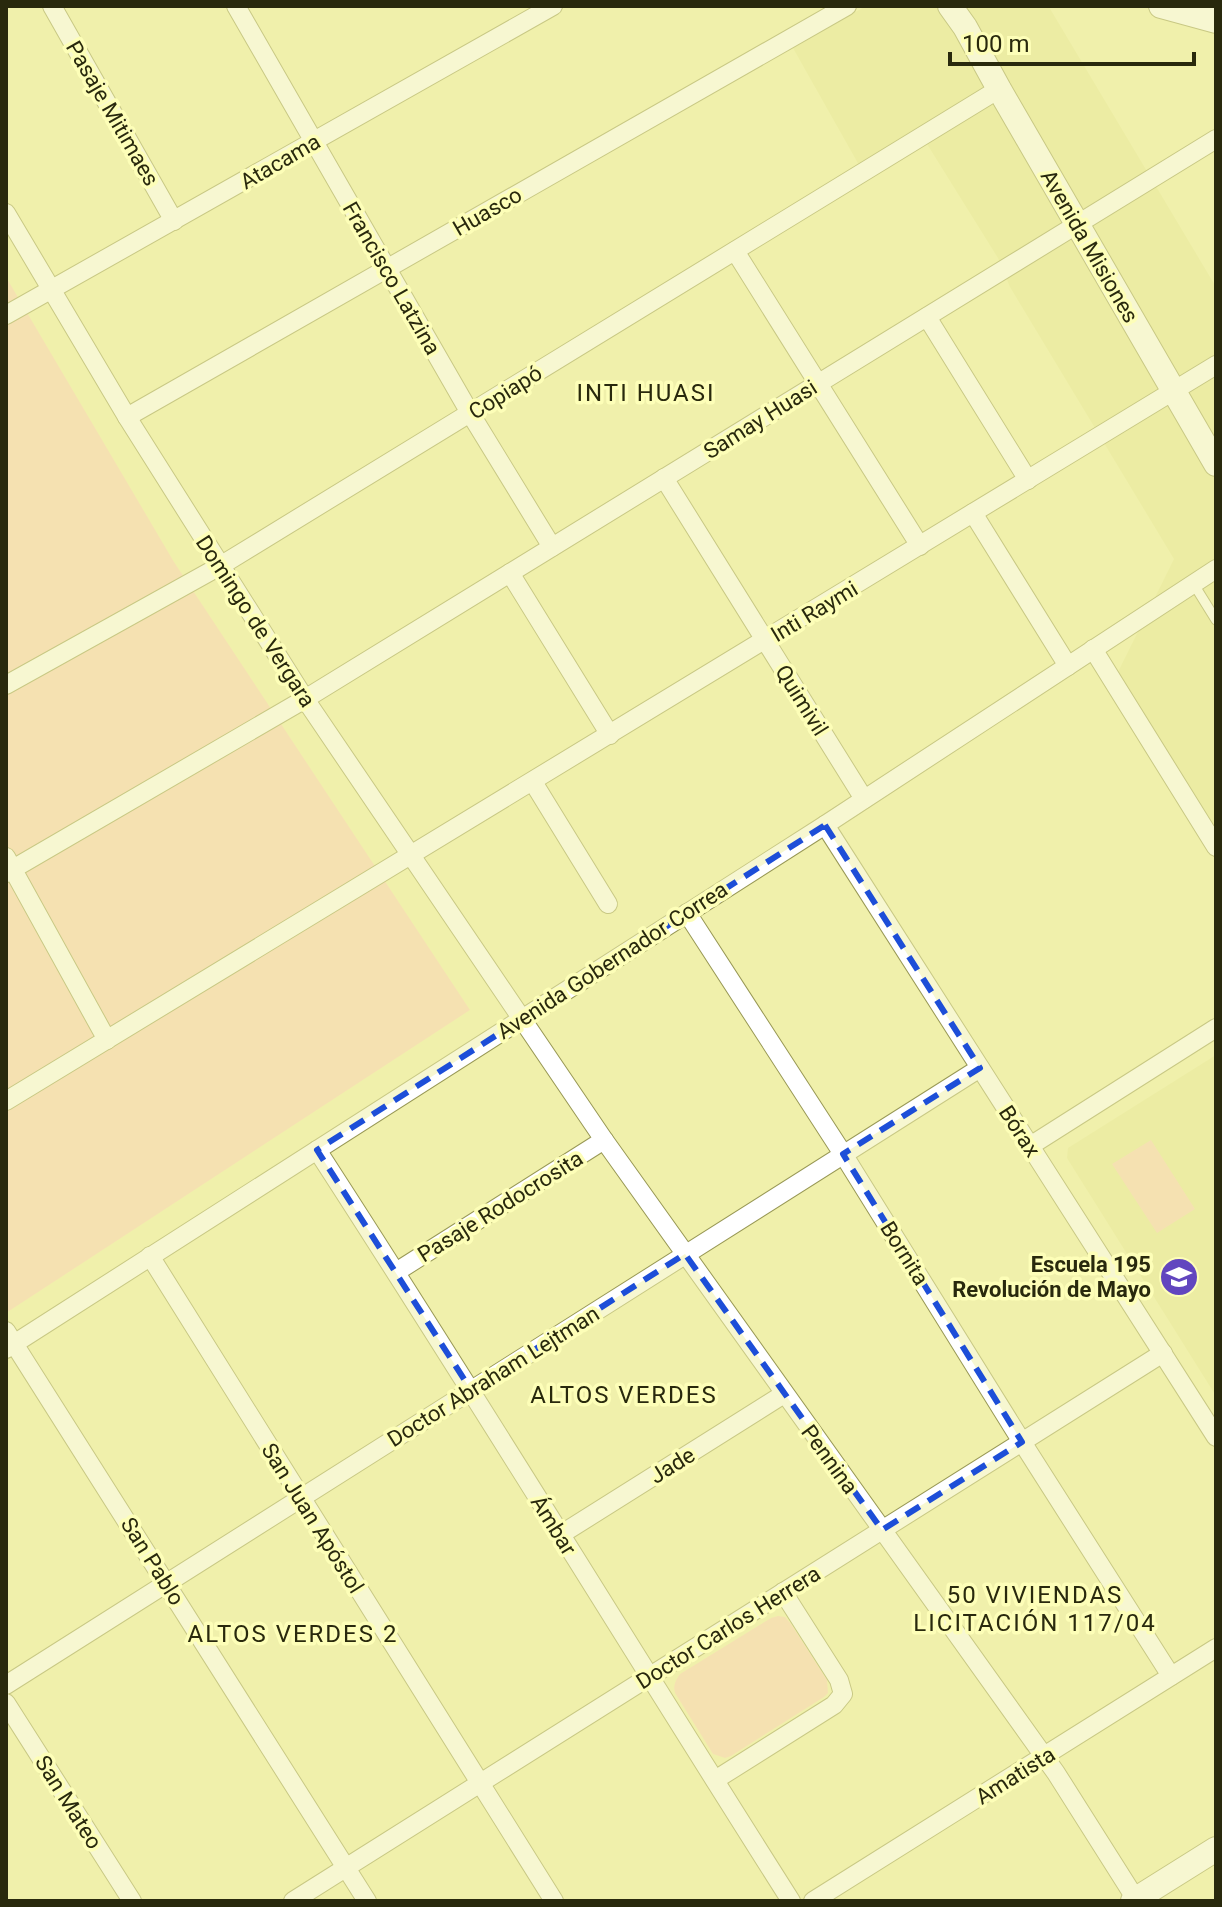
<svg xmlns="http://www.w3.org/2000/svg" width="1222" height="1907" font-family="Roboto,sans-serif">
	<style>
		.built { fill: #e6e799 }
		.green { fill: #fbcfb9 }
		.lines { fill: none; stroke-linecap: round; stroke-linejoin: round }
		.lane-casing { stroke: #989855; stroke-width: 11 }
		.street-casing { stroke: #989855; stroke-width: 20 }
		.secondary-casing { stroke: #989855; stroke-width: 26 }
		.lane { stroke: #fff; stroke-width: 9 }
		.street { stroke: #fff; stroke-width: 18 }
		.secondary { stroke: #fff; stroke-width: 24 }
		.marked { fill: none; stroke: #1d4ed8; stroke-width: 6; stroke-dasharray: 16 10; stroke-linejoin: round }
		.labels { text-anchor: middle; stroke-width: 7; stroke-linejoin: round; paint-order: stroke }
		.street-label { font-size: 22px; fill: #29290d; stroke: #fdfeb8 }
		.poi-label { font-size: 22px; font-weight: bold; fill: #29290d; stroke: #fdfeb8; text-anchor: end }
		.neighbourhood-label { font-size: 24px; letter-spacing: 2px; fill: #29290d; stroke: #fdfeb8 }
	</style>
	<rect width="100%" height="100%" fill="#f0f0ab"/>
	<g class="built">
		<path d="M866,6L1049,7L1216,287V829L1118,672L1174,559L1010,287L998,258L927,144L859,165L793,48Z"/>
		<path d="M1216,1055V1396L1067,1158L1068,1148Z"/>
	</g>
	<g class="green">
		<path d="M6,277L174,562L470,1010L6,1313Z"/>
		<path d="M1151,1140L1195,1209L1157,1233L1112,1164Z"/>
		<path d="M778,1616L785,1617L791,1624L827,1680L828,1693L824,1697L731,1756L725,1758L713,1754L675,1693C673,1685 675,1681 680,1674L771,1618Z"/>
	</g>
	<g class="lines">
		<g class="lane-casing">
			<path id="lane" d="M1193,583L1216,620"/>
		</g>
		<g class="street-casing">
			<g id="street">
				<path d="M52,6L174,221"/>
				<path d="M236,6L470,413L552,547"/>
				<path d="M6,213L127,417L305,699L604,1140L1056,1773L1137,1901"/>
				<path d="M735,251L920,546"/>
				<path d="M6,315L553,6"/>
				<path d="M927,317L1028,480"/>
				<path d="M127,417L847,6"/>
				<path d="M664,478L864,799"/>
				<path d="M973,513L1068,666"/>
				<path d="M510,573L610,735"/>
				<path d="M1093,649L1216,847"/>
				<path d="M6,685L220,566L999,89"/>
				<path d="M533,782L608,904"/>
				<path d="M825,825L1216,1437"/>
				<path d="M6,857L107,1040"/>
				<path d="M6,873L305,699L1216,139"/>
				<path d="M687,913L843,1154L1022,1442L1171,1676"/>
				<path d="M6,1101L1216,365"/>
				<path d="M1030,1146L1216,1028"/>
				<path d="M317,1150C478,1398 632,1651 791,1901"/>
				<path d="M150,1256L554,1901"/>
				<path d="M396,1272L604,1140"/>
				<path d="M6,1331L367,1901"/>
				<path d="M6,1349L825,825L1216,569"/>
				<path d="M560,1535L784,1394"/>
				<path d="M6,1685L980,1068"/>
				<path d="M6,1703L132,1901"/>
				<path d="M715,1780L834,1705L843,1694L839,1680L783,1592"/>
				<path d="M293,1901L1163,1353"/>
				<path d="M813,1901L1216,1648"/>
			</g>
		</g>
		<g class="secondary-casing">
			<g id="secondary">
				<path d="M950,6L965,27L999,89L1216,464"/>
				<path d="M1161,6L1216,21"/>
				<path d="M1133,1901L1216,1849"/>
			</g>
		</g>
		<use href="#lane" class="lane"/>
		<use href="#street" class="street"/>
		<use href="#secondary" class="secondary"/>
	</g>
	<path d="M0 0H1222V1907H0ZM825,825L980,1068L843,1154L1022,1442L882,1530L685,1254L471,1390L317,1150Z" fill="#f0f0ab" fill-opacity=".55" fill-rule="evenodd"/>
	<path class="marked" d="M825,825L980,1068L843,1154L1022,1442L882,1530L685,1254L471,1390L317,1150Z"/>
	<defs>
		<g id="school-disc" transform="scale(2)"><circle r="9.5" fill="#6246bf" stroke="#fdfeb8"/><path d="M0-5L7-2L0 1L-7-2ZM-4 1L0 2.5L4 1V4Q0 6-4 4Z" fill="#fff"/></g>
	</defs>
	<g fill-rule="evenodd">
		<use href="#school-disc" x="1179" y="1277"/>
	</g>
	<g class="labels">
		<g class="street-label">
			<text transform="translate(113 113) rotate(60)" y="8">Pasaje Mitimaes</text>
			<text transform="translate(280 161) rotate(-30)" y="8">Atacama</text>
			<text transform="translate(487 211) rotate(-30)" y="8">Huasco</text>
			<text transform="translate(1090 246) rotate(60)" y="8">Avenida Misiones</text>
			<text transform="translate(392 278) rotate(60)" y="8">Francisco Latzina</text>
			<text transform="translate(505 392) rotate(-32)" y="8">Copiapó</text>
			<text transform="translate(760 419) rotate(-32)" y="8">Samay Huasi</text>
			<text transform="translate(814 611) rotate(-31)" y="8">Inti Raymi</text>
			<text transform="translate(256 621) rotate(57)" y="8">Domingo de Vergara</text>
			<text transform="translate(802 700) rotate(58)" y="8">Quimivil</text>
			<text transform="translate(612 960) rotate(-33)" y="8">Avenida Gobernador Correa</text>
			<text transform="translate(1020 1131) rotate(57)" y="8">Bórax</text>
			<text transform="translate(500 1206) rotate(-32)" y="8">Pasaje Rodocrosita</text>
			<text transform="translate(905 1253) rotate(58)" y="8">Bornita</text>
			<text transform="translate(493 1376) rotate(-32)" y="8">Doctor Abraham Lejtman</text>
			<text transform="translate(830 1459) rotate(54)" y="8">Pennina</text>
			<text transform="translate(672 1465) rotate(-32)" y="8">Jade</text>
			<text transform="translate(313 1518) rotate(58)" y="8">San Juan Apóstol</text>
			<text transform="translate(554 1525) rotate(58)" y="8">Ámbar</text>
			<text transform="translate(153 1561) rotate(58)" y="8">San Pablo</text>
			<text transform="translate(728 1627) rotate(-32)" y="8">Doctor Carlos Herrera</text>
			<text transform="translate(1015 1775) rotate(-32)" y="8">Amatista</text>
			<text transform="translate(69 1802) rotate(58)" y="8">San Mateo</text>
		</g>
		<g class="poi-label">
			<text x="1151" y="1272">Escuela 195<tspan x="1151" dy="25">Revolución de Mayo</tspan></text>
		</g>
		<g class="neighbourhood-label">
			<text x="646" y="401">INTI HUASI</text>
			<text x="624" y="1403">ALTOS VERDES</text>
			<text x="1035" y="1603">50 VIVIENDAS<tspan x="1035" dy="28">LICITACIÓN 117/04</tspan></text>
			<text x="293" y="1642">ALTOS VERDES 2</text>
		</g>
	</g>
	<rect width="1222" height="1907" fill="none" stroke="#29290d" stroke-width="16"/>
	<path d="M950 52v12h244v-12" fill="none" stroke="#29290d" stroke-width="4"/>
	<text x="962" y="52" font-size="24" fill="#29290d" stroke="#fdfeb8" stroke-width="6" paint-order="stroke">100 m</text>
</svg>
